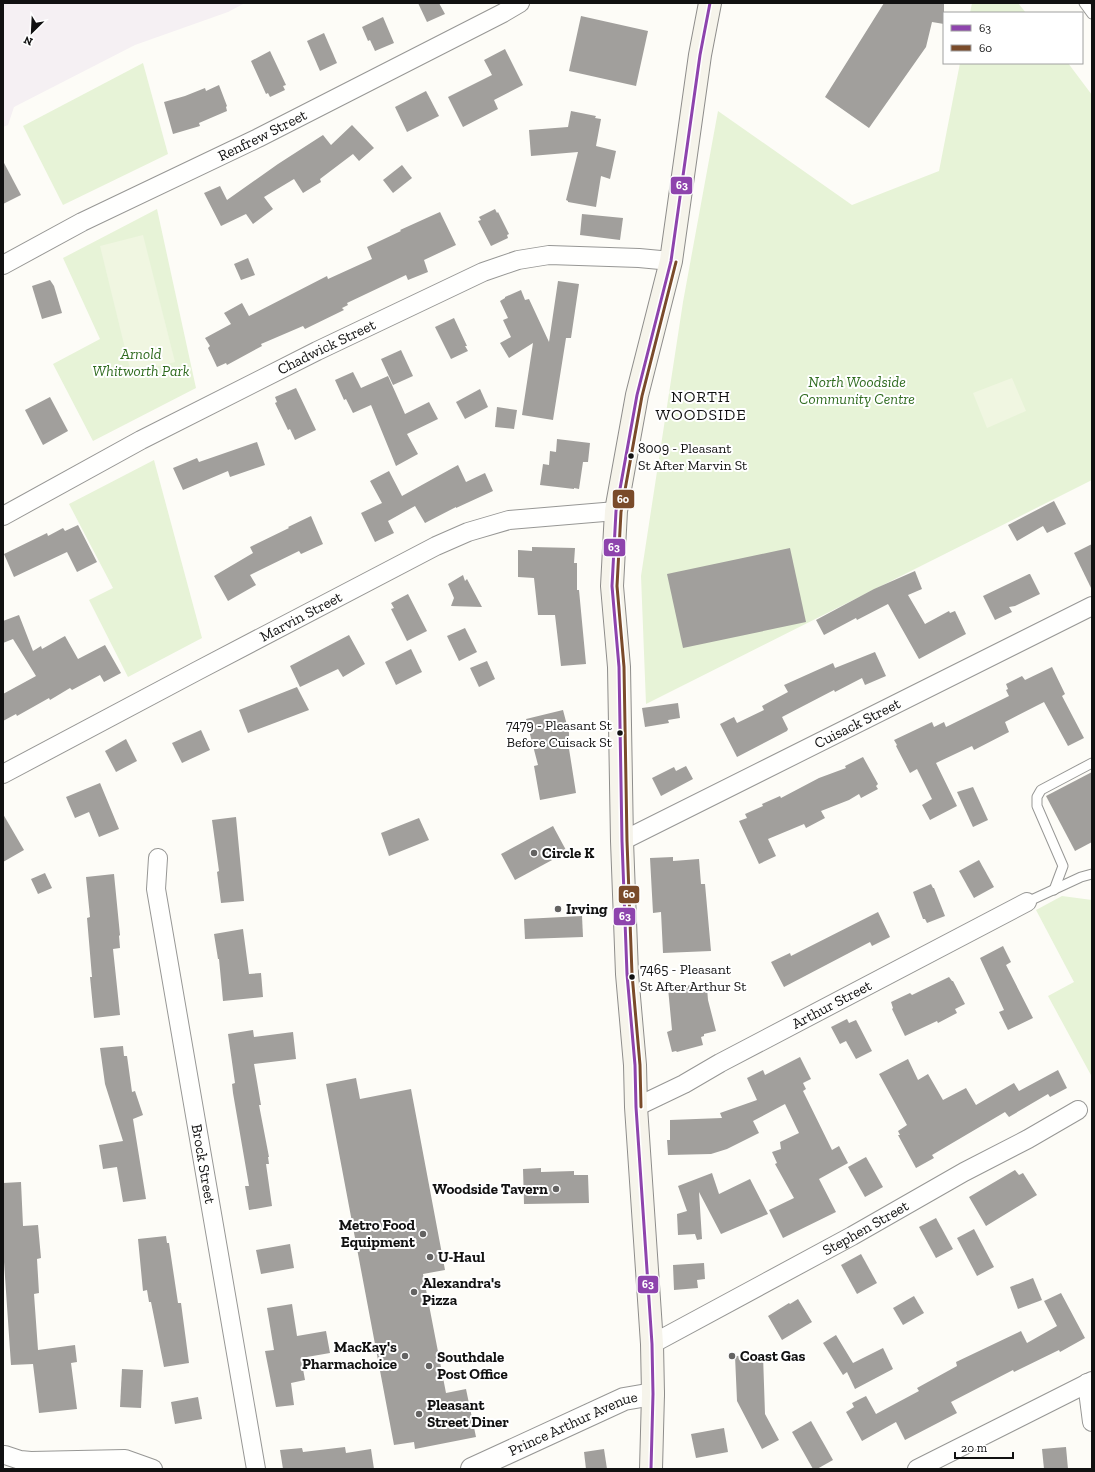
<svg xmlns="http://www.w3.org/2000/svg" width="1095" height="1472" font-family="'Zilla Slab',serif">
	<style>
		.industrial { fill: #f5f0f3 }
		.green { fill: #e7f3d7 }
		.pitch { fill: #f0f6e1 }
		.building { fill: #a19f9c }
		.lines { fill: none; stroke-linecap: round; stroke-linejoin: round }
		.service-casing { stroke: #979795; stroke-width: 11 }
		.minor-casing { stroke: #979795; stroke-width: 20 }
		.tertiary-casing { stroke: #979795; stroke-width: 24 }
		.secondary-casing { stroke: #8e8d8b; stroke-width: 24 }
		.service { stroke: #fffffe; stroke-width: 9 }
		.minor { stroke: #fffffe; stroke-width: 18 }
		.tertiary { stroke: #fffffe; stroke-width: 22 }
		.secondary { stroke: #f6f4eb; stroke-width: 22 }
		.bus-1-casing { stroke: #fff; stroke-width: 6 }
		.bus-2-casing { stroke: #fff; stroke-width: 6 }
		.bus-1 { stroke: #8e44ad; stroke-width: 3 }
		.bus-2 { stroke: #7a4b2a; stroke-width: 3 }
		.bus-dot { fill: #111; stroke: #fff; stroke-width: 1.5 }
		.poi-dot { fill: #646362; stroke: #fff; stroke-width: 1.5 }
		.labels { text-anchor: middle; stroke-width: 4; stroke-linejoin: round; paint-order: stroke }
		.bus-label { font-size: 14px; fill: #111; stroke: #fff; text-anchor: start }
		.street-label { font-size: 15px; fill: #111; stroke: #fff }
		.park-label { font-size: 15px; font-style: italic; fill: #2f6b1f; stroke: #fff }
		.poi-label { font-size: 15px; font-weight: bold; fill: #111; stroke: #fff; text-anchor: start }
		.neighbourhood-label { font-size: 16px; letter-spacing: 1px; fill: #111; stroke: #fff }
		.line-badge { stroke: #fff; stroke-width: 1.5 }
		.badge-label { font-size: 11px; text-anchor: middle; font-weight: bold; fill: #fff }
	</style>
	<rect width="100%" height="100%" fill="#fdfcf7"/>
	<path class="industrial" d="M3,3H245L228,12L135,45L14,107L8,125L3,127Z"/>
	<g class="green">
		<path d="M972,3H1018L1026,13H970Z"/>
		<path d="M143,63L168,154L63,205L23,126Z"/>
		<path d="M960,63H1068L1092,95V480L646,704L641,576L683,302L718,111L852,205L939,171Z"/>
		<path d="M157,209L196,388L93,441L53,364L100,339L63,258Z"/>
		<path d="M154,460L202,638L128,677L89,600L113,588L69,504Z"/>
		<path d="M1062,896L1092,900V1077L1048,996L1074,982L1036,910Z"/>
	</g>
	<g class="pitch">
		<path d="M143,235L175,362L131,373L100,246Z"/>
		<path d="M1012,378L1026,411L987,428L973,393Z"/>
	</g>
	<g class="building">
		<path d="M418,3H439L445,14L427,22Z"/>
		<path d="M884,3H944V24L932,22L926,47L869,128L825,97Z"/>
		<path d="M581,16L648,31L636,86L569,71Z"/>
		<path d="M383,17L394,43L375,51L370,40L368,41L362,27Z"/>
		<path d="M324,33L337,63L320,71L307,41Z"/>
		<path d="M505,49L523,85L494,100L498,109L463,127L448,97L492,75L484,60Z"/>
		<path d="M270,51L286,85L283,86L285,90L270,97L268,93L266,94L251,61Z"/>
		<path d="M219,85L227,106L226,107L227,111L199,123L200,126L173,134L164,102L185,96L205,88L206,91Z"/>
		<path d="M426,91L439,116L407,132L395,107Z"/>
		<path d="M571,111L596,116L595,118L601,119L596,146L616,151L610,179L601,176L596,207L568,202V201L566,200L578,152L531,156L529,130L568,127Z"/>
		<path d="M352,125L374,148L359,161L353,154L320,179L321,182L303,193L294,179L264,197L273,209L253,224L246,214L221,226L204,193L220,186L227,200L278,164L323,135L331,145Z"/>
		<path d="M3,161L21,195L3,204Z"/>
		<path d="M402,165L412,178L393,193L383,180Z"/>
		<path d="M495,209L497,213L498,212L509,234L507,235L508,238L491,246L478,221L481,220L479,217Z"/>
		<path d="M440,212L456,245L424,260L428,272L408,280L406,275L347,303L348,305L342,308L344,310L305,329L303,326L261,344L262,346L227,365L226,363L217,367L208,348L210,346L205,338L231,324L224,313L242,303L249,316L327,276L328,279L372,259L367,247L401,231L400,230Z"/>
		<path d="M582,214L623,218L620,240L580,235Z"/>
		<path d="M248,258L255,275L241,280L234,264Z"/>
		<path d="M50,280L54,286L62,313L42,319L32,286Z"/>
		<path d="M558,281L579,284L571,338H566L553,420L522,415L533,343L509,358L500,343L511,337L503,320L508,318L500,301L505,298V297L521,290L525,300L529,299L549,342Z"/>
		<path d="M454,318L467,346H465L468,351L451,359L435,327Z"/>
		<path d="M401,350L413,376L393,385L381,359Z"/>
		<path d="M353,372L361,388L388,376L405,414L429,402L438,419L407,434L418,454L396,466L371,405L353,413L346,399L344,400L335,380Z"/>
		<path d="M296,388L316,430L295,440L290,429L288,430L275,403L277,402L275,397Z"/>
		<path d="M480,389L488,407L465,419L456,402Z"/>
		<path d="M50,397L68,431L43,445L25,410Z"/>
		<path d="M497,407L517,410L514,429L495,427Z"/>
		<path d="M557,439L590,443L588,462H583L579,489L574,488V489L540,485L543,464L549,465L550,451L556,452Z"/>
		<path d="M257,442L265,465L230,477L228,471L183,490L173,468L197,458L199,462Z"/>
		<path d="M458,465L466,482L485,473L493,491L456,508V507L425,523L415,506L388,521L394,533L375,542L361,513L382,503L370,481L389,471L402,496Z"/>
		<path d="M1054,501L1066,524L1047,533L1043,526L1017,541L1008,525Z"/>
		<path d="M311,516L323,544L301,554L299,551L250,575L256,585L228,601L214,576L253,553L250,547L289,528L288,527Z"/>
		<path d="M78,525L97,562L77,572L67,552L14,577L4,554L47,533L48,536L63,528L65,531Z"/>
		<path d="M1092,544V590L1074,553Z"/>
		<path d="M532,547L575,548L574,563H577V590H579L586,664L561,666L555,615H538L534,578L518,577V550L532,551Z"/>
		<path d="M790,548L806,622L683,648L667,574Z"/>
		<path d="M915,571L922,589L908,595L925,624L949,611L950,613L955,611L966,634L919,659L888,604L857,620L856,618L824,635L816,620L874,589Z"/>
		<path d="M1029,574H1030L1040,594L1015,606L1009,607L1012,612L995,620L983,596Z"/>
		<path d="M463,575L465,581L467,579L482,607L451,606L454,598L448,584Z"/>
		<path d="M408,594L427,631L407,641L391,609L394,608L391,603Z"/>
		<path d="M19,615L33,651L41,646L42,649L65,636L78,659L105,645L121,673L104,682L100,675L72,690L70,688L50,700L49,698L17,716L16,714L3,721V694L36,676L13,639L3,643V621Z"/>
		<path d="M465,628L477,652L459,661L447,636Z"/>
		<path d="M349,635L365,664L343,677L338,669L300,687L290,666Z"/>
		<path d="M411,649L422,672L396,685L385,662Z"/>
		<path d="M875,652L886,676L865,685L862,678L835,692L834,690L782,717L788,729L787,731L737,757L720,724L734,717L737,723L764,710L762,706L788,692L784,685L833,663L835,668Z"/>
		<path d="M487,661L495,679L479,687L470,668Z"/>
		<path d="M1052,667L1065,694L1062,696L1084,738L1068,746L1044,702L1005,722L1009,732L974,750L972,746L936,763L957,806L930,820L922,805L932,799L917,769L910,773L896,746L897,745L894,740L932,722L934,727L944,722L946,727L1009,696L1006,690L1008,689L1006,684L1022,676L1025,680Z"/>
		<path d="M297,687L309,710L248,733L239,710Z"/>
		<path d="M678,703L680,718L668,720L669,723L645,727L642,708Z"/>
		<path d="M563,710L569,733V736H567L576,793L540,800L534,766L538,765L526,719Z"/>
		<path d="M201,730L210,750L182,763L172,743Z"/>
		<path d="M126,739L137,761L116,772L105,751Z"/>
		<path d="M863,757L878,784L876,786L878,789L861,798L859,794L849,800L821,811L825,818L806,828L804,824L768,839L776,856L759,864L739,821L747,818L745,814L763,806L762,804L780,796L781,798L819,778L846,768L845,766Z"/>
		<path d="M686,766L693,779L661,796L652,778L674,767L676,771Z"/>
		<path d="M1092,772V842L1075,851L1046,796Z"/>
		<path d="M100,783L119,829L99,837L89,812L75,818L66,797Z"/>
		<path d="M973,787L988,820L973,827L957,792Z"/>
		<path d="M3,814L24,850L3,862Z"/>
		<path d="M236,817L244,901L221,903L217,872L219,871L212,820Z"/>
		<path d="M419,818L429,840L389,856L381,833Z"/>
		<path d="M553,826L567,852L515,880L501,854Z"/>
		<path d="M673,857V861L699,859L701,884H705L711,951L663,953L661,912L653,913L650,858Z"/>
		<path d="M979,860L994,887L974,898L959,871Z"/>
		<path d="M45,873L52,888L38,894L31,879Z"/>
		<path d="M114,874L120,935L119,936L120,948L113,949L120,1015L94,1018L90,977H92L87,918L90,917L86,877Z"/>
		<path d="M931,884L933,888H934L945,916L927,923L925,919H923L913,892Z"/>
		<path d="M878,912L890,937L872,946L870,942L784,987L771,962L790,953L791,956Z"/>
		<path d="M582,916L583,937L525,939L524,919Z"/>
		<path d="M243,929L249,974L261,973L263,997L223,1001L219,959H218L214,934Z"/>
		<path d="M1003,946L1011,962L1006,965L1033,1018L1008,1030L999,1012L1004,1010L980,958Z"/>
		<path d="M949,977L952,981H953L965,1004L955,1009L957,1013L938,1023L937,1021L905,1036L892,1009L893,1008L891,1002L910,993L912,995Z"/>
		<path d="M701,984L702,988H707L708,1000L716,1031L704,1034V1036L701,1037L703,1045L677,1052L676,1051L672,1052L667,1032L672,1030L668,988Z"/>
		<path d="M847,1019L849,1023L856,1020L872,1051L856,1059L846,1041L840,1044L831,1027Z"/>
		<path d="M253,1030L254,1037L293,1032L296,1059L254,1064L261,1105H259L269,1157H268L269,1164H266L272,1206L249,1210L245,1186H249L233,1093L232,1084L235,1083L228,1034Z"/>
		<path d="M123,1046L124,1056H127L132,1092L135,1091L143,1115L133,1119L146,1199L123,1202L117,1167L103,1169L99,1145L123,1141L105,1084L100,1048Z"/>
		<path d="M800,1057L811,1079L803,1083L806,1089L803,1091L832,1150L839,1146L848,1163L819,1179L836,1212L783,1238L769,1210L794,1198L775,1164L777,1163L772,1152L781,1149L780,1142L799,1133L785,1104L753,1121L759,1133L727,1149L711,1154L668,1155L667,1140H670V1120L722,1118L720,1113L757,1100L747,1078L763,1070L765,1075Z"/>
		<path d="M908,1059L918,1080L928,1074L943,1100L966,1088L976,1105L1014,1083L1019,1091L1058,1070L1067,1088L1050,1097L1048,1094L1009,1117L1005,1112L932,1155L934,1158L916,1168L898,1135H900L898,1131L907,1125L879,1074Z"/>
		<path d="M356,1078L360,1099L411,1089L445,1270L423,1274L446,1393L466,1389L476,1437L415,1449L414,1442L394,1445L326,1084Z"/>
		<path d="M866,1157L883,1187L865,1197L848,1167Z"/>
		<path d="M541,1168V1172L574,1171V1175H588L589,1203L524,1204L523,1169Z"/>
		<path d="M1015,1170L1019,1175L1023,1173L1037,1195L986,1226L969,1197Z"/>
		<path d="M712,1173L719,1194L750,1179L768,1214L721,1234L699,1192L702,1239L697,1240L695,1234L678,1235L677,1214L687,1211L678,1186Z"/>
		<path d="M21,1182L23,1226L38,1225L41,1258L37,1259L39,1293L34,1294L38,1350L75,1345L77,1362L71,1363L77,1409L39,1413L33,1364L11,1365L4,1262H3V1183Z"/>
		<path d="M936,1218L953,1249L936,1258L919,1227Z"/>
		<path d="M974,1229L994,1267L977,1276L957,1238Z"/>
		<path d="M166,1236L167,1243H169L178,1303H181L189,1363L164,1367L151,1302H149L147,1290L143,1291L138,1239Z"/>
		<path d="M290,1244L294,1268L261,1274L256,1250Z"/>
		<path d="M861,1254L877,1283L857,1294L841,1265Z"/>
		<path d="M704,1263L705,1279L697,1280L698,1288L674,1290L673,1265Z"/>
		<path d="M1033,1278L1042,1300L1018,1309L1010,1287Z"/>
		<path d="M1061,1293L1085,1338L1060,1352L1059,1350L1014,1372L1013,1370L951,1402L957,1413L905,1440L896,1422L862,1441L846,1412L854,1407L852,1403L866,1396L876,1414L919,1391L917,1388L957,1366L956,1362L1021,1331L1027,1343L1057,1326L1044,1301Z"/>
		<path d="M914,1296L924,1313L903,1325L893,1308Z"/>
		<path d="M798,1299L812,1322L782,1340L768,1316L789,1303L790,1304Z"/>
		<path d="M292,1304L297,1336L326,1331L330,1353L301,1358L305,1380L291,1383L294,1405L276,1407L265,1351L274,1350L267,1308Z"/>
		<path d="M836,1335L853,1363L883,1348L893,1369L855,1389L847,1372L843,1375L823,1343Z"/>
		<path d="M763,1355L765,1414L779,1440L762,1449L737,1401L735,1356Z"/>
		<path d="M122,1369L143,1370L141,1408L120,1407Z"/>
		<path d="M198,1397L202,1419L175,1424L171,1402Z"/>
		<path d="M811,1421L833,1460L817,1469H813L792,1432Z"/>
		<path d="M724,1428L728,1452L696,1458L691,1434Z"/>
		<path d="M345,1447L346,1453L371,1449L374,1469H283L280,1450L302,1448L303,1452Z"/>
		<path d="M1066,1447L1068,1469H1044L1042,1449Z"/>
		<path d="M604,1449L607,1469H586L584,1452Z"/>
	</g>
	<g class="lines">
		<g class="service-casing">
			<g id="service">
				<path d="M1084,3L1092,14"/>
				<path d="M1054,890L1063,866L1037,806V797L1041,790L1092,763"/>
				<path d="M1027,902L1081,877L1092,874"/>
			</g>
		</g>
		<g class="minor-casing">
			<g id="minor">
				<path id="s1" d="M3,265L82,222L258,138L503,13L520,3"/>
				<path id="s2" d="M3,516L141,440L317,351L483,272L518,260L549,255L639,258L671,261"/>
				<path id="s3" d="M3,774L197,671L436,546L468,532L509,520L616,511"/>
				<path id="s4" d="M622,841L1092,606"/>
				<path id="s5" d="M158,858L156,889L256,1469"/>
				<path id="s6" d="M636,1107L684,1084L720,1063L1027,902"/>
				<path id="s7" d="M652,1344L852,1236L964,1172L1028,1139L1078,1110"/>
				<path d="M1087,1383L1092,1422"/>
				<path d="M3,1455H5L20,1460L31,1461L125,1459L153,1469"/>
				<path d="M917,1469L1092,1381"/>
			</g>
		</g>
		<g class="tertiary-casing">
			<g id="tertiary">
				<path id="s8" d="M472,1469L624,1399L653,1394"/>
			</g>
		</g>
		<g class="secondary-casing">
			<path id="secondary" d="M651,1469L653,1394L652,1344L636,1107L635,1065L627,974L622,841L619,667L612,586L616,511L637,395L671,261L700,55L710,3"/>
		</g>
		<use href="#service" class="service"/>
		<use href="#minor" class="minor"/>
		<use href="#tertiary" class="tertiary"/>
		<use href="#secondary" class="secondary"/>
		<g class="bus-1-casing">
			<path id="bus-1" d="M651,1469L653,1394L652,1344L636,1107L635,1065L627,974L622,841L619,667L612,586L616,511L637,395L671,261L700,55L710,3"/>
		</g>
		<g class="bus-2-casing">
			<path id="bus-2" d="M641,1107L640,1065L632,974L627,841L624,667L617,586L621,512L642,396L676,262"/>
		</g>
		<use href="#bus-1" class="bus-1"/>
		<use href="#bus-2" class="bus-2"/>
	</g>
	<g class="bus-dot">
		<circle cx="631" cy="456" r="3.5"/>
		<circle cx="620" cy="733" r="3.5"/>
		<circle cx="632" cy="977" r="3.5"/>
	</g>
	<g class="poi-dot">
		<circle cx="534" cy="853" r="4"/>
		<circle cx="558" cy="909" r="4"/>
		<circle cx="556" cy="1189" r="4"/>
		<circle cx="423" cy="1234" r="4"/>
		<circle cx="430" cy="1257" r="4"/>
		<circle cx="414" cy="1292" r="4"/>
		<circle cx="405" cy="1356" r="4"/>
		<circle cx="732" cy="1356" r="4"/>
		<circle cx="429" cy="1366" r="4"/>
		<circle cx="419" cy="1414" r="4"/>
	</g>
	<g class="labels">
		<g class="bus-label">
			<text x="638" y="453">8009 - Pleasant<tspan x="638" dy="17">St After Marvin St</tspan></text>
			<text x="612" y="730" text-anchor="end">7479 - Pleasant St<tspan x="612" dy="17">Before Cuisack St</tspan></text>
			<text x="640" y="974">7465 - Pleasant<tspan x="640" dy="17">St After Arthur St</tspan></text>
		</g>
		<g class="street-label">
			<text dy="5" stroke="none"><textPath href="#s1" startOffset="290">Renfrew Street</textPath></text>
			<text dy="5" stroke="none"><textPath href="#s2" startOffset="365">Chadwick Street</textPath></text>
			<text dy="5" stroke="none"><textPath href="#s3" startOffset="337">Marvin Street</textPath></text>
			<text dy="5" stroke="none"><textPath href="#s4" startOffset="263">Cuisack Street</textPath></text>
			<text dy="5" stroke="none"><textPath href="#s6" startOffset="221">Arthur Street</textPath></text>
			<text dy="5" stroke="none"><textPath href="#s5" startOffset="310">Brock Street</textPath></text>
			<text dy="5" stroke="none"><textPath href="#s7" startOffset="243">Stephen Street</textPath></text>
			<text dy="5" stroke="none"><textPath href="#s8" startOffset="111">Prince Arthur Avenue</textPath></text>
		</g>
		<g class="park-label">
			<text x="141" y="359">Arnold<tspan x="141" dy="17">Whitworth Park</tspan></text>
			<text x="857" y="387">North Woodside<tspan x="857" dy="17">Community Centre</tspan></text>
		</g>
		<g class="poi-label">
			<text x="542" y="858">Circle K</text>
			<text x="566" y="914">Irving</text>
			<text x="548" y="1194" text-anchor="end">Woodside Tavern</text>
			<text x="415" y="1230" text-anchor="end">Metro Food<tspan x="415" dy="17">Equipment</tspan></text>
			<text x="438" y="1262">U-Haul</text>
			<text x="422" y="1288">Alexandra's<tspan x="422" dy="17">Pizza</tspan></text>
			<text x="397" y="1352" text-anchor="end">MacKay's<tspan x="397" dy="17">Pharmachoice</tspan></text>
			<text x="740" y="1361">Coast Gas</text>
			<text x="437" y="1362">Southdale<tspan x="437" dy="17">Post Office</tspan></text>
			<text x="427" y="1410">Pleasant<tspan x="427" dy="17">Street Diner</tspan></text>
		</g>
		<g class="neighbourhood-label">
			<text x="701" y="402">NORTH<tspan x="701" dy="18">WOODSIDE</tspan></text>
		</g>
	</g>
	<g class="line-badge">
		<rect x="670" y="176" width="23" height="19" rx="4" fill="#8e44ad"/>
		<rect x="612" y="489" width="23" height="20" rx="4" fill="#7a4b2a"/>
		<rect x="603" y="538" width="23" height="19" rx="4" fill="#8e44ad"/>
		<rect x="618" y="885" width="22" height="19" rx="4" fill="#7a4b2a"/>
		<rect x="613" y="907" width="23" height="19" rx="4" fill="#8e44ad"/>
		<rect x="637" y="1275" width="22" height="19" rx="4" fill="#8e44ad"/>
	</g>
	<g class="badge-label">
		<text x="682" y="189">63</text>
		<text x="623" y="503">60</text>
		<text x="614" y="551">63</text>
		<text x="629" y="898">60</text>
		<text x="625" y="920">63</text>
		<text x="648" y="1288">63</text>
	</g>
	<rect width="1095" height="1472" fill="none" stroke="#111111" stroke-width="8"/>
	<rect x="943" y="12" width="140" height="52" fill="#ffffff" stroke="#a0a0a0"/>
	<rect x="951" y="25" width="20" height="6" fill="#8e44ad" stroke="#a0a0a0"/>
	<text x="979" y="32" font-size="12" fill="#111111">63</text>
	<rect x="951" y="45" width="20" height="6" fill="#7a4b2a" stroke="#a0a0a0"/>
	<text x="979" y="52" font-size="12" fill="#111111">60</text>
	<g transform="translate(32 32) rotate(204)" stroke="#ffffff" stroke-width="3" paint-order="stroke">
	<path d="M0-3L7 15L0 10L-7 15Z" fill="#111111"/>
	<text y="-6" font-size="11" font-weight="bold" text-anchor="middle" fill="#111111">N</text>
	</g>
	<path d="M955 1452v6h58v-6" fill="none" stroke="#111111" stroke-width="2"/>
	<text x="961" y="1452" font-size="12" fill="#111111" stroke="#ffffff" stroke-width="3" paint-order="stroke">20 m</text>
</svg>
